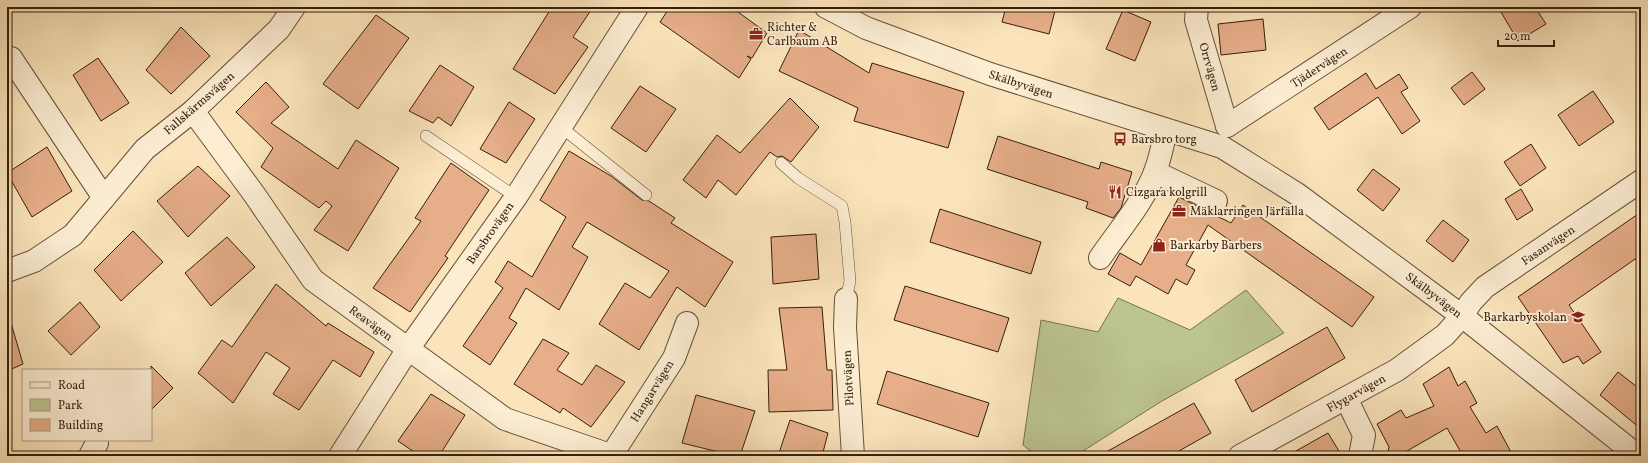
<svg xmlns="http://www.w3.org/2000/svg" width="1648" height="463" font-family="Vollkorn,serif">
	<style>
		.green { fill: #bcc592; stroke: #797250 }
		.building { fill: #e6ae89; stroke: #361e0d }
		.lines { fill: none; stroke-linecap: round; stroke-linejoin: round }
		.service-casing { stroke: #675038; stroke-width: 12 }
		.minor-casing { stroke: #675038; stroke-width: 24 }
		.tertiary-casing { stroke: #675038; stroke-width: 24 }
		.service { stroke: #fcedd3; stroke-width: 11 }
		.minor { stroke: #fcedd3; stroke-width: 22 }
		.tertiary { stroke: #fcedd3; stroke-width: 22 }
		.labels { text-anchor: middle; stroke-width: 4; stroke-linejoin: round; paint-order: stroke }
		.poi-label { font-size: 12px; fill: #361e0d; stroke: #fcedd3; text-anchor: start }
		.street-label { font-size: 12px; fill: #361e0d; stroke: #fcedd3 }
	</style>
	<rect width="100%" height="100%" fill="#fbe4bb"/>
	<filter id="stains"><feTurbulence type="fractalNoise" baseFrequency=".005" numOctaves="4"/><feColorMatrix values="0 0 0 0 .2 0 0 0 0 .09 0 0 0 0 .02 0 0 0 .5 -.17"/></filter>
	<radialGradient id="worn" r=".72"><stop offset=".6" stop-color="#630" stop-opacity="0"/><stop offset="1" stop-color="#630" stop-opacity=".3"/></radialGradient>
	<path class="green" d="M1246,290L1284,333L1162,401L1075,456H1037L1023,445L1041,320L1098,332L1118,298L1190,330Z"/>
	<g class="building">
		<path d="M552,7H593L573,37L588,47L555,94L513,69Z"/>
		<path d="M670,7H731L767,33L752,58L747,56L751,59L739,78L660,22Z"/>
		<path d="M1006,7H1056L1049,34L1002,22Z"/>
		<path d="M1498,7H1535L1546,24L1518,41Z"/>
		<path d="M1123,10L1151,22L1135,61L1106,49Z"/>
		<path d="M376,15L409,38L358,109L323,84Z"/>
		<path d="M1263,19L1266,50L1221,55L1218,24Z"/>
		<path d="M181,27L210,56L171,94L146,70Z"/>
		<path d="M799,30L869,73L872,63L964,92L948,148L854,121L858,108L779,71Z"/>
		<path d="M98,58L129,103L101,121L73,75Z"/>
		<path d="M440,65L474,87L451,126L438,117L433,123L409,111Z"/>
		<path d="M1472,72L1485,89L1464,105L1451,88Z"/>
		<path d="M1366,73L1376,89L1399,74L1408,88L1401,92L1420,121L1402,134L1378,97L1329,130L1314,108Z"/>
		<path d="M266,82L289,107L271,123L338,169L356,140L399,168L348,251L314,230L332,206L326,201L319,208L261,167L273,148L236,112Z"/>
		<path d="M640,86L676,109L646,152L611,128Z"/>
		<path d="M1593,91L1614,122L1579,146L1558,115Z"/>
		<path d="M790,98L819,127L791,162L782,156L777,157L770,152L736,195L718,180L706,198L683,180L717,135L740,153Z"/>
		<path d="M509,102L535,119L506,163L480,149Z"/>
		<path d="M998,136L1099,169L1101,162L1132,172L1121,208L1113,218L1086,208L1088,202L987,169Z"/>
		<path d="M1531,144L1546,168L1520,186L1504,162Z"/>
		<path d="M47,147L72,191L32,217L7,173Z"/>
		<path d="M569,151L611,176L642,200L649,201L675,218L671,223L733,262L705,307L677,287L639,350L599,324L625,283L650,298L669,271L587,222L572,247L588,257L559,310L526,288L509,318L517,323L490,365L463,346L503,288L495,282L508,261L532,277L566,217L540,200Z"/>
		<path d="M451,163L489,190L445,256L448,258L410,312L373,288L421,221L415,218Z"/>
		<path d="M198,166L230,196L188,237L157,201Z"/>
		<path d="M1373,169L1400,189L1383,211L1357,190Z"/>
		<path d="M1521,189L1533,210L1517,220L1505,199Z"/>
		<path d="M1179,197L1231,223L1243,205L1374,297L1352,327L1208,225L1186,265L1195,270L1187,285L1176,279L1168,294L1136,276L1130,286L1108,274L1120,253L1141,265Z"/>
		<path d="M940,209L1041,242L1031,274L930,242Z"/>
		<path d="M1641,212V255L1569,305L1601,352L1583,364L1578,356L1563,363L1518,297Z"/>
		<path d="M1443,220L1469,240L1453,262L1426,241Z"/>
		<path d="M133,231L163,262L121,301L94,270Z"/>
		<path d="M816,234L819,279L773,284L771,237Z"/>
		<path d="M227,237L255,267L211,306L185,273Z"/>
		<path d="M276,284L326,326L328,323L374,352L360,377L333,360L299,410L273,394L290,368L266,352L233,403L198,373L222,340L232,347Z"/>
		<path d="M905,286L1009,318L998,352L894,320Z"/>
		<path d="M80,302L100,327L71,355L48,331Z"/>
		<path d="M822,307L827,370H832L833,410L769,412L768,370H787L779,308Z"/>
		<path d="M11,323L23,364L7,371V324Z"/>
		<path d="M1327,327L1345,358L1252,412L1235,380Z"/>
		<path d="M543,339L569,353L557,370L582,385L596,365L625,382L591,427L563,408L560,413L514,384Z"/>
		<path d="M151,366L173,388L151,410Z"/>
		<path d="M1449,367L1458,386L1465,381L1477,403L1470,407L1486,433L1497,426L1513,456H1463L1447,428L1407,451L1406,456H1387L1389,447L1377,424L1401,410L1406,418L1434,406L1423,384Z"/>
		<path d="M887,371L989,403L978,437L877,404Z"/>
		<path d="M1618,372L1641,390V429L1600,395Z"/>
		<path d="M431,394L465,415L439,456H420L398,441Z"/>
		<path d="M696,395L755,411L740,456H735L682,443Z"/>
		<path d="M1194,403L1211,433L1170,456H1099Z"/>
		<path d="M790,420L828,433L822,456H778Z"/>
		<path d="M1328,433L1342,456H1287Z"/>
	</g>
	<g class="lines">
		<g class="service-casing">
			<g id="service">
				<path d="M561,127L646,195"/>
				<path d="M426,136L516,197"/>
				<path d="M781,163L798,178L842,206L845,222L850,281L846,299"/>
			</g>
		</g>
		<g class="minor-casing">
			<g id="minor">
				<path d="M1197,7L1196,20L1227,126"/>
				<path d="M11,58L104,198"/>
				<path d="M193,111L254,194L313,280L505,419L613,456"/>
				<path d="M1227,126L1410,7"/>
				<path d="M1155,172L1216,201"/>
				<path d="M1100,258C1119,230 1143,203 1155,172C1160,159 1163,144 1166,130"/>
				<path d="M7,271L34,261L73,235L145,149L193,111L279,29L294,7"/>
				<path d="M846,299L845,327L853,456"/>
				<path d="M1346,398L1364,435L1360,456"/>
				<path d="M90,456L97,443"/>
				<path d="M340,456L408,349L516,197L637,7"/>
				<path d="M611,456L674,358L687,323"/>
				<path d="M1240,456L1397,370L1445,335L1462,316L1471,302L1485,287L1641,181"/>
			</g>
		</g>
		<g class="tertiary-casing">
			<path id="tertiary" d="M826,7L866,28L990,74L1222,147L1297,194L1462,316L1638,456"/>
		</g>
		<use href="#service" class="service"/>
		<use href="#minor" class="minor"/>
		<use href="#tertiary" class="tertiary"/>
	</g>
	<defs>
		<g id="office-bare" transform="scale(1.08)"><path d="M-6-3h4V-5.5h4V-3h4V5H-6ZM-1-4.5V-3h2v-1.5ZM-6 0V1H6V0Z" fill="#8f2418" stroke="#fcedd3" stroke-width="2.5" paint-order="stroke"/></g>
		<g id="bus-bare" transform="scale(1.08)"><path d="M-5-6H5V4H4V6H2V4H-2V6H-4V4H-5ZM-3.5-4V0h7V-4ZM-3.5 1.2v1.5H-2V1.2ZM2 1.2v1.5H3.5V1.2Z" fill="#8f2418" stroke="#fcedd3" stroke-width="2.5" paint-order="stroke"/></g>
		<g id="restaurant-bare" transform="scale(1.08)"><path d="M-5-6h1v4h1v-4h1v4h1v-4h1v5L-1.5 .5V6h-2V.5L-5-1ZM5-6V6H3V1.5H1.5Q1.5-4 5-6Z" fill="#8f2418" stroke="#fcedd3" stroke-width="2.5" paint-order="stroke"/></g>
		<g id="shop-bare" transform="scale(1.08)"><path d="M-5-2.5h2.3a2.7 3.5 0 0 1 5.4 0H5L5.5 6h-11ZM-1.5-2.5h3a1.5 2.3 0 0 0-3 0Z" fill="#8f2418" stroke="#fcedd3" stroke-width="2.5" paint-order="stroke"/></g>
		<g id="school-bare" transform="scale(1.08)"><path d="M0-5L7-2L0 1L-7-2ZM-4 1L0 2.5L4 1V4Q0 6-4 4Z" fill="#8f2418" stroke="#fcedd3" stroke-width="2.5" paint-order="stroke"/></g>
	</defs>
	<g fill-rule="evenodd">
		<use href="#office-bare" x="756" y="34"/>
		<use href="#bus-bare" x="1120" y="139"/>
		<use href="#restaurant-bare" x="1115" y="192"/>
		<use href="#office-bare" x="1179" y="211"/>
		<use href="#shop-bare" x="1159" y="245"/>
		<use href="#school-bare" x="1578" y="317"/>
	</g>
	<g class="labels">
		<g class="poi-label">
			<text x="767" y="31">Richter &amp;<tspan x="767" dy="14">Carlbaum AB</tspan></text>
			<text x="1131" y="143">Barsbro torg</text>
			<text x="1126" y="196">Cizgara kolgrill</text>
			<text x="1190" y="215">Mäklarringen Järfälla</text>
			<text x="1170" y="249">Barkarby Barbers</text>
			<text x="1567" y="321" text-anchor="end">Barkarbyskolan</text>
		</g>
		<g class="street-label">
			<text transform="translate(1210 67) rotate(74)" y="4">Orrvägen</text>
			<text transform="translate(1319 67) rotate(-33)" y="4">Tjädervägen</text>
			<text transform="translate(1021 84) rotate(18)" y="4">Skälbyvägen</text>
			<text transform="translate(199 103) rotate(-41)" y="4">Fallskärmsvägen</text>
			<text transform="translate(490 233) rotate(-55)" y="4">Barsbrovägen</text>
			<text transform="translate(1548 245) rotate(-34)" y="4">Fasanvägen</text>
			<text transform="translate(1434 295) rotate(37)" y="4">Skälbyvägen</text>
			<text transform="translate(371 323) rotate(36)" y="4">Reavägen</text>
			<text transform="translate(848 378) rotate(-93)" y="4">Pilotvägen</text>
			<text transform="translate(652 391) rotate(-58)" y="4">Hangarvägen</text>
			<text transform="translate(1356 393) rotate(-29)" y="4">Flygarvägen</text>
		</g>
	</g>
	<rect width="1648" height="463" fill="none" stroke="#fbe4bb" stroke-width="24"/>
	<rect x="8" y="8" width="1632" height="447" fill="none" stroke="#361e0d" stroke-width="2"/>
	<rect x="12" y="12" width="1624" height="439" fill="none" stroke="#361e0d"/>
	<rect x="22" y="369" width="130" height="72" fill="#fcedd3" stroke="#ad9a84"/>
	<rect x="30" y="382" width="20" height="6" fill="#fcedd3" stroke="#ad9a84"/>
	<text x="58" y="389" font-size="12" fill="#361e0d">Road</text>
	<rect x="30" y="399" width="20" height="12" fill="#bcc592" stroke="#ad9a84"/>
	<text x="58" y="409" font-size="12" fill="#361e0d">Park</text>
	<rect x="30" y="419" width="20" height="12" fill="#e6ae89" stroke="#ad9a84"/>
	<text x="58" y="429" font-size="12" fill="#361e0d">Building</text>
	<path d="M1498 40v6h56v-6" fill="none" stroke="#361e0d" stroke-width="2"/>
	<text x="1504" y="40" font-size="12" fill="#361e0d" stroke="#fcedd3" stroke-width="3" paint-order="stroke">20 m</text>
	<rect width="100%" height="100%" filter="url(#stains)"/>
	<rect width="100%" height="100%" fill="url(#worn)"/>
</svg>
